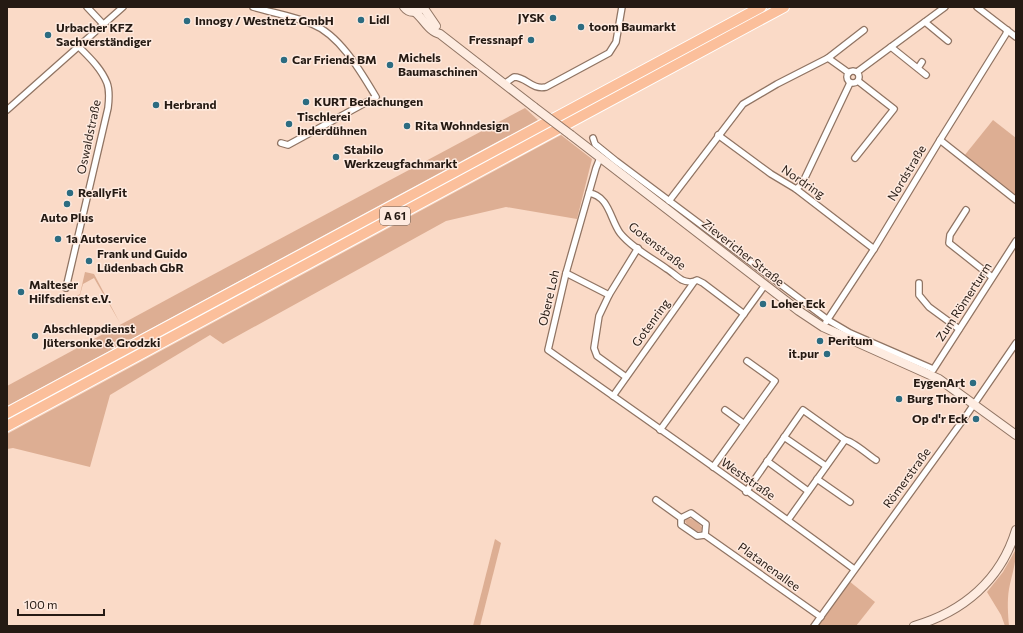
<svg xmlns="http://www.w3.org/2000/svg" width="1023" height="633" font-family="Commissioner,sans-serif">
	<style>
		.green { fill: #ddae93 }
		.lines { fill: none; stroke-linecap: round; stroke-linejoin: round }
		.street-casing { stroke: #907463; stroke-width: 8 }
		.secondary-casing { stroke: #907463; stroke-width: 10 }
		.highway-casing { stroke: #fff; stroke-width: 12 }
		.street { stroke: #fff; stroke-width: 5.5 }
		.secondary { stroke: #feece1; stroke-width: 8 }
		.highway { stroke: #fbbf9b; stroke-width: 10 }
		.secondary-bridge-casing { stroke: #907463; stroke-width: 10; stroke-linecap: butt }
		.secondary-bridge { stroke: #feece1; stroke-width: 8 }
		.poi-dot { fill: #2c6c81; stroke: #feeadf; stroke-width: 1.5 }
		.labels { text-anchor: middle; stroke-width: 3; stroke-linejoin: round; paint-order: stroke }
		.shield { fill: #feeadf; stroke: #665850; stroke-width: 1 }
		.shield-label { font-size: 11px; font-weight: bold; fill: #251a13 }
		.poi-label { font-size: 12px; font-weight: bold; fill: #251a13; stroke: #feeadf; text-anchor: start }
		.street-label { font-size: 12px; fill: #251a13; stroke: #feeadf }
	</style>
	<rect width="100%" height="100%" fill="#fadac7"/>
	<g class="green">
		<path d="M525,108L538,120L7,406V386L203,280Z"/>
		<path d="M993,120L1016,138V196L964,156Z"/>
		<path d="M561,135L592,159L577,219L506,207L446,221L223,344L210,335L110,395L90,467L13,448L7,449V434Z"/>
		<path d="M85,272L94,274L120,323L94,278L83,284L80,295L71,299L80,294Z"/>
		<path d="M686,518C691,517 700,523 702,528L701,531C696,533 687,526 685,521Z"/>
		<path d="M495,539L501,543L480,626H473Z"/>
		<path d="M1016,549C1016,564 1012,574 1009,589C1007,601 1008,614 1009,626H1005L1001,615L987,592L1003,572Z"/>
		<path d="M849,581L875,602L856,626H818Z"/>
	</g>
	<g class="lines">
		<g class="street-casing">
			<g id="street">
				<path d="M87,7L103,24"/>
				<path d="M253,7C273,13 293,16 312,24C340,35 361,72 376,97L288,145L281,143"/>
				<path d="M977,7L1016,37"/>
				<path d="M925,22L948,41"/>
				<path d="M891,47L926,75"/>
				<path d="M828,58L864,30"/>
				<path d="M918,68L922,62"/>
				<circle cx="853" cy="77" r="6"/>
				<path d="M857,72L945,7"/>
				<path d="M504,84L514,77C527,77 531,90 546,87L609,53L616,42L622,7"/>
				<path d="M7,110L123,7"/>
				<path d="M718,135L771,174L796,189L874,249"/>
				<path d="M593,138L595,144L616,161L828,320L850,333L933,369"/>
				<path d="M940,140L1016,200"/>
				<path d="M600,158L596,168L566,273L548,350C651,423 754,494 854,569"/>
				<path d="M855,158L894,109L858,81"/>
				<path d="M796,189L802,184L850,83"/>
				<path d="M589,193C609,196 610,219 620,233C632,248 652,258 667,269C672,272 677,277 682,280C686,282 693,283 697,280L703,283L744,314"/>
				<path d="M669,201L743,104L777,84L828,58L849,73"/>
				<path d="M966,210L950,235L949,243L992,277"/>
				<path d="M566,273L609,295"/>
				<path d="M919,283V295L929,307L959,329"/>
				<path d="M66,288L108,108C109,100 110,91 107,83C101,68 89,57 78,46"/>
				<path d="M826,322L874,249L940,140L1006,34L1007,30"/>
				<path d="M933,370L1016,241"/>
				<path d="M626,377L597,356L594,348L599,316L609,295L638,248"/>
				<path d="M613,396L694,282"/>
				<path d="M725,410L743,423"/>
				<path d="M660,430L765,285"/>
				<path d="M784,437L826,466"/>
				<path d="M845,440C853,441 868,455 876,460"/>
				<path d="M767,461L808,491"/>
				<path d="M713,467L775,381L747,361"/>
				<path d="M817,479L850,502"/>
				<path d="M746,492L803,410L845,440L788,520"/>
				<path d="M656,500L681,518V525L697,536L705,535L821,617"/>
				<path d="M681,518L691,513L706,524L705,535"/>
				<path d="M814,626L968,413L1016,343"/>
			</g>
		</g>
		<g class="secondary-casing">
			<g id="secondary">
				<path d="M404,7C408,12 413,13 419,10"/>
				<path d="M423,7L436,26"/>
				<path d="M415,12C423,18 429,32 440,34L534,107"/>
				<path d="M571,135L799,311L823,327L939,379L1016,435"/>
				<path d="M914,626C963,612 1001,580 1016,530"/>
			</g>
		</g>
		<g class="highway-casing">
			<g id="highway">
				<path d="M7,413L761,7"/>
				<path d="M7,426L784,7"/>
			</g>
		</g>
		<use href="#street" class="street"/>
		<use href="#secondary" class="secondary"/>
		<use href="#highway" class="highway"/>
		<g class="secondary-bridge-casing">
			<path id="secondary-bridge" d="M534,107L571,135"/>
		</g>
		<use href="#secondary-bridge" class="secondary-bridge"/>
	</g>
	<g class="poi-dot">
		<circle cx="553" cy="18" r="4"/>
		<circle cx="361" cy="20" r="4"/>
		<circle cx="187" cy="21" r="4"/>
		<circle cx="581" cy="27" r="4"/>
		<circle cx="48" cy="35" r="4"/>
		<circle cx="531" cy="40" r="4"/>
		<circle cx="284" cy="60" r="4"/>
		<circle cx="390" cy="65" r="4"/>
		<circle cx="306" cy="102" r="4"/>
		<circle cx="156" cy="105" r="4"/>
		<circle cx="289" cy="124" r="4"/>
		<circle cx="407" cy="126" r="4"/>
		<circle cx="336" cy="157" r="4"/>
		<circle cx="70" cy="193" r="4"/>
		<circle cx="67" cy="204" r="4"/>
		<circle cx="58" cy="239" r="4"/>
		<circle cx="89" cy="261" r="4"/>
		<circle cx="21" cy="292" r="4"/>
		<circle cx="763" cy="304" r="4"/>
		<circle cx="35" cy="336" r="4"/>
		<circle cx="820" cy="341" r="4"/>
		<circle cx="827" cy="354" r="4"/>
		<circle cx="973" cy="383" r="4"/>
		<circle cx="899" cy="399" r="4"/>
		<circle cx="976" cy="419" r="4"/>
	</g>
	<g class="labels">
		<rect class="shield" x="380" y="207" width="30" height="18" rx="3"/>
		<g class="shield-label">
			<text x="395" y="220">A 61</text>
		</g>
		<g class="poi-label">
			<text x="545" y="22" text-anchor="end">JYSK</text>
			<text x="369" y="24">Lidl</text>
			<text x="195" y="25">Innogy / Westnetz GmbH</text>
			<text x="589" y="31">toom Baumarkt</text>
			<text x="56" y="32">Urbacher KFZ<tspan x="56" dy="14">Sachverständiger</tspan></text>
			<text x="523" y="44" text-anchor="end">Fressnapf</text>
			<text x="398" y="62">Michels<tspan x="398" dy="14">Baumaschinen</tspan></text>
			<text x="292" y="64">Car Friends BM</text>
			<text x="314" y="106">KURT Bedachungen</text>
			<text x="164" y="109">Herbrand</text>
			<text x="297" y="121">Tischlerei<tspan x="297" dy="14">Inderdühnen</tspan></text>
			<text x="415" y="130">Rita Wohndesign</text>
			<text x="344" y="154">Stabilo<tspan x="344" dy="14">Werkzeugfachmarkt</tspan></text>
			<text x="78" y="197">ReallyFit</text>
			<text x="67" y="222" text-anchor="middle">Auto Plus</text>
			<text x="66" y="243">1a Autoservice</text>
			<text x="97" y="258">Frank und Guido<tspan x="97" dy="14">Lüdenbach GbR</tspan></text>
			<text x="29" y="289">Malteser<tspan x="29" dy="14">Hilfsdienst e.V.</tspan></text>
			<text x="771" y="308">Loher Eck</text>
			<text x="43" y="333">Abschleppdienst<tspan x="43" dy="14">Jütersonke &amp; Grodzki</tspan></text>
			<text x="828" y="345">Peritum</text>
			<text x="819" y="358" text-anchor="end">it.pur</text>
			<text x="965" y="387" text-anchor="end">EygenArt</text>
			<text x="907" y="403">Burg Thorr</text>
			<text x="968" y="423" text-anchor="end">Op d'r Eck</text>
		</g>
		<g class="street-label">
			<text transform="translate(89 137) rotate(-78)" y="4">Oswaldstraße</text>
			<text transform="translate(907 173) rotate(-59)" y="4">Nordstraße</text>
			<text transform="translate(803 182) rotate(34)" y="4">Nordring</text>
			<text transform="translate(657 246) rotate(38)" y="4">Gotenstraße</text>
			<text transform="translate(743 253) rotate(38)" y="4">Zievericher Straße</text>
			<text transform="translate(549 298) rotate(-77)" y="4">Obere Loh</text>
			<text transform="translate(964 302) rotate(-57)" y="4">Zum Römerturm</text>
			<text transform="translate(651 323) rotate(-54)" y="4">Gotenring</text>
			<text transform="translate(907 478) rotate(-54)" y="4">Römerstraße</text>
			<text transform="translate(748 479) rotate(35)" y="4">Weststraße</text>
			<text transform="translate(769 567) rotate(36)" y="4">Platanenallee</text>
		</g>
	</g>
	<rect width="1023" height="633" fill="none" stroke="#251a13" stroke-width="16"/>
	<path d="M18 609v6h86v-6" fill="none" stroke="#251a13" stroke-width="2"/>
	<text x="24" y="609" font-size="12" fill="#251a13" stroke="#feeadf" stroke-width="3" paint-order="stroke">100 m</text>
</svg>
